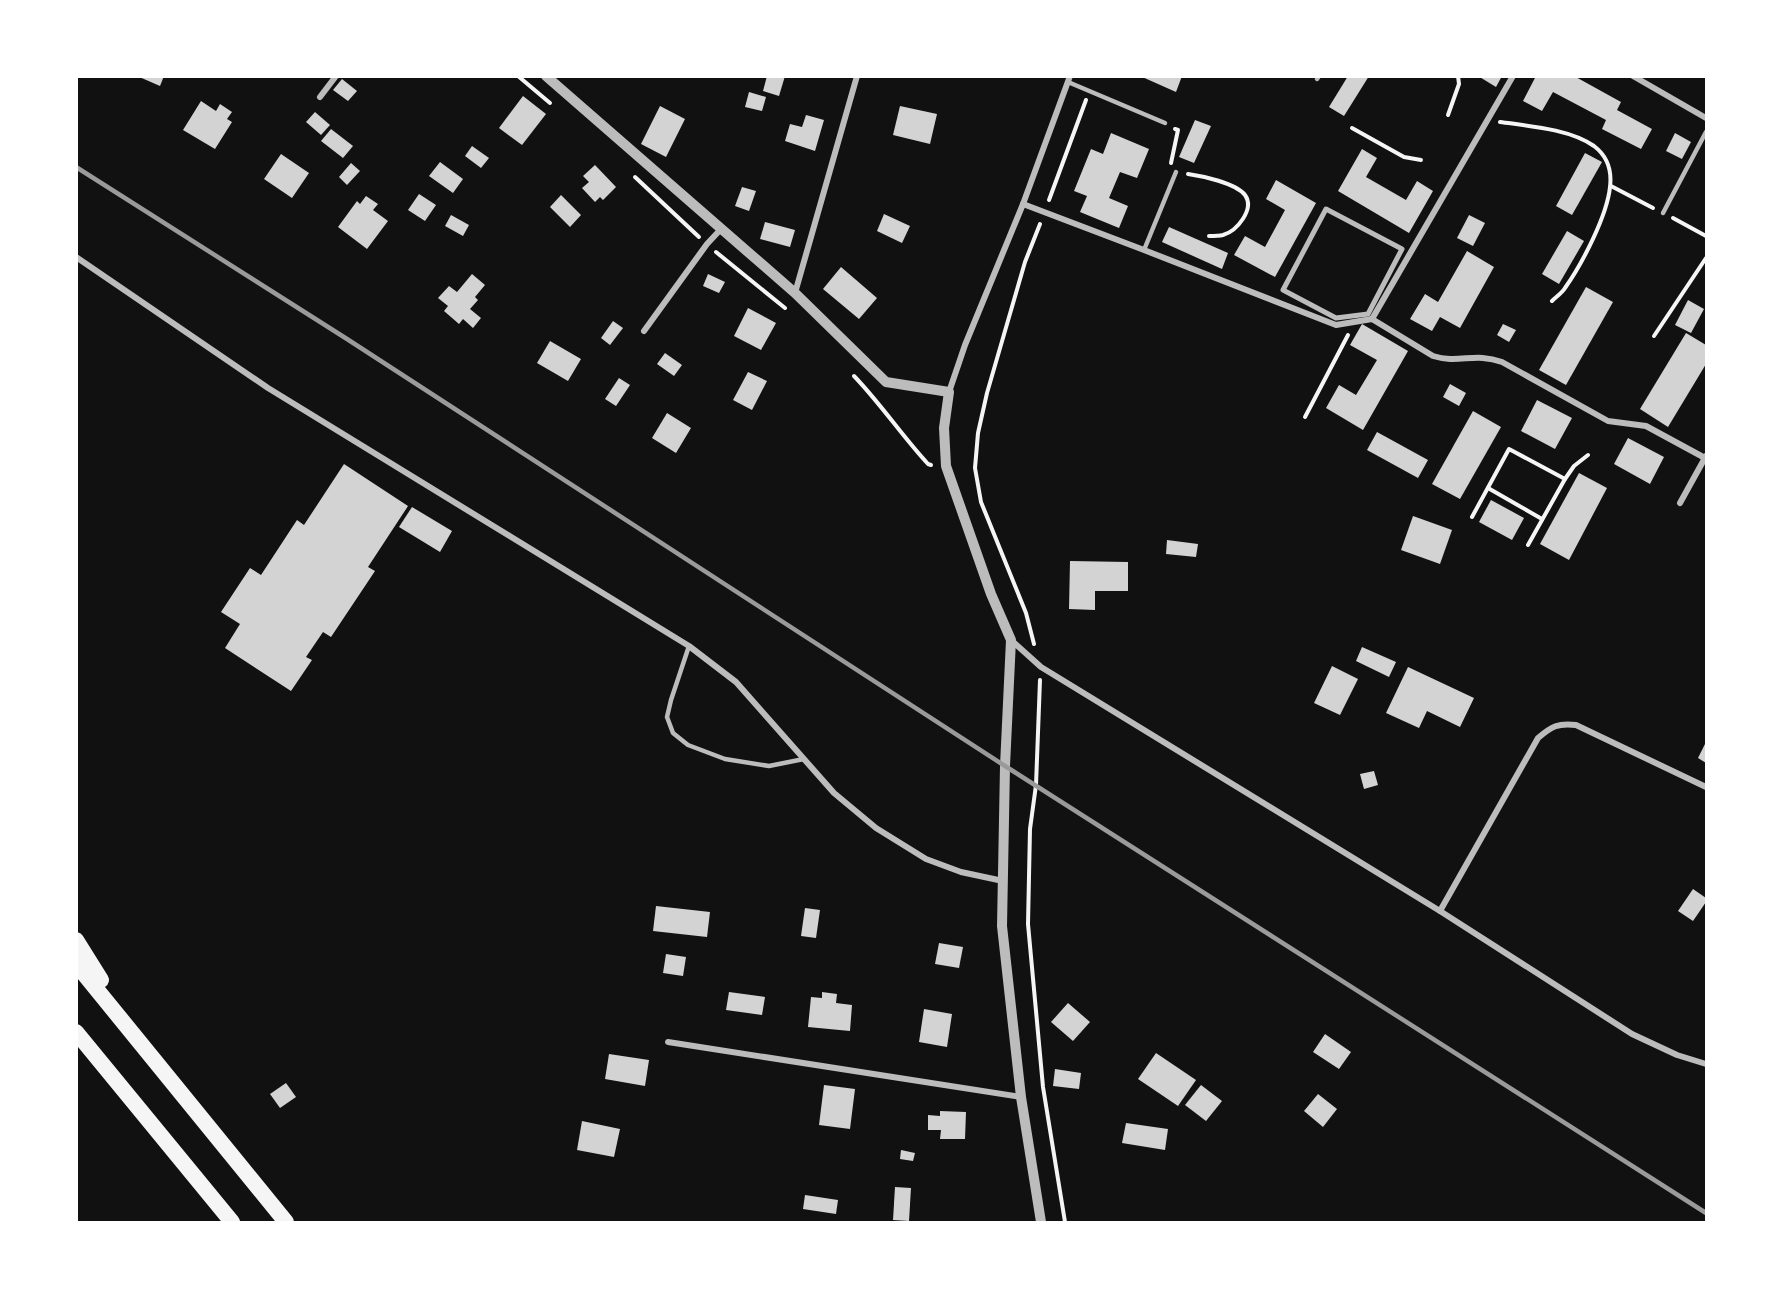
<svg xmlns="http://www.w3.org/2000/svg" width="1783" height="1299" font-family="Barlow,sans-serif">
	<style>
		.building { fill: #d3d3d3 }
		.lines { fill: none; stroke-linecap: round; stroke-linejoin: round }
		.path { stroke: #f5f5f5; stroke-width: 4 }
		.service { stroke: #bcbcbc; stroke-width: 4.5 }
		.pedestrian { stroke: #bcbcbc; stroke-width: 5 }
		.minor { stroke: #bcbcbc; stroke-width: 6 }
		.tertiary { stroke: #bcbcbc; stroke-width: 10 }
		.trunk { stroke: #f5f5f5; stroke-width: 16 }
		.rail { stroke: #9a9a9a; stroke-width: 4.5 }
	</style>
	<rect width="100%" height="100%" fill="#111"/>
	<g class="building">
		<path d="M137,76H164L160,86Z"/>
		<path d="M767,76H785L779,96L763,91Z"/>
		<path d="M1140,76H1182L1176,92Z"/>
		<path d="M1348,76H1369L1344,116L1329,107Z"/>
		<path d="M1478,76H1502L1496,87Z"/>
		<path d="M1536,76H1574L1621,102L1617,110L1652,129L1641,149L1602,129L1606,120L1553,92L1542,111L1523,101Z"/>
		<path d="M342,79L357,91L348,101L333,90Z"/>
		<path d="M749,92L766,97L762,111L745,107Z"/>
		<path d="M523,96L546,114L522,145L499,128Z"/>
		<path d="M201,101L216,111L220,104L232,112L227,119L232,122L215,149L183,130Z"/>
		<path d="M660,106L685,119L666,157L641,144Z"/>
		<path d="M900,106L937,114L930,144L893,135Z"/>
		<path d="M315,112L330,125L321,135L306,122Z"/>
		<path d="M806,115L824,120L815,151L785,141L790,124L802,127Z"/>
		<path d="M1195,120L1211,126L1194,163L1179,157Z"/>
		<path d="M331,129L353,146L343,158L321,141Z"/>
		<path d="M1111,133L1149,149L1137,178L1120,172L1109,198L1128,206L1119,228L1080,212L1087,196L1074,191L1091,149L1103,154Z"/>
		<path d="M1675,133L1691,142L1682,159L1666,151Z"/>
		<path d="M472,146L489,158L481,168L465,156Z"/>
		<path d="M1362,149L1377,158L1366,177L1406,200L1417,181L1433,191L1409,233L1338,191Z"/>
		<path d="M1585,153L1602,162L1572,215L1556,206Z"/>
		<path d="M281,154L309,173L292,198L264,179Z"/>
		<path d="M440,162L463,179L453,193L429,176Z"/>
		<path d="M351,163L360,171L347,185L339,177Z"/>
		<path d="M595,165L616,187L603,200L600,197L595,202L582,188L589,182L583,176Z"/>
		<path d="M1276,180L1316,203L1275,277L1234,255L1245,236L1265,247L1285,210L1266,199Z"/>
		<path d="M742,187L756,191L749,211L735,206Z"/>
		<path d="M419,194L436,205L425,221L408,210Z"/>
		<path d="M561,195L581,215L570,227L550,207Z"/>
		<path d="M366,196L378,204L373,210L388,221L367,249L338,227L357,201L360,204Z"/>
		<path d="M884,214L910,226L902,243L877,231Z"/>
		<path d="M451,215L469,225L463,236L445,226Z"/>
		<path d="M1469,215L1485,223L1473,246L1457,238Z"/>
		<path d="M765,222L795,230L790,247L760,239Z"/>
		<path d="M1169,227L1228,253L1222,269L1162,242Z"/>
		<path d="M1567,231L1584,241L1559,284L1542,274Z"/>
		<path d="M1467,251L1494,267L1460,328L1440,317L1432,331L1410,319L1425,294L1438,302Z"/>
		<path d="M841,267L877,298L859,319L823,289Z"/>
		<path d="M472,274L485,285L475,297L478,300L470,309L481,318L473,328L463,319L459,324L444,311L448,306L438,298L449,286L457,292Z"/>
		<path d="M708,274L725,282L719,293L703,286Z"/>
		<path d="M1586,287L1613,302L1566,385L1539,370Z"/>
		<path d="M1688,300L1704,309L1691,333L1675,325Z"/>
		<path d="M748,308L776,323L761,350L734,336Z"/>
		<path d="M613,321L623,328L610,345L601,338Z"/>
		<path d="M1362,324L1408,351L1363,430L1326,408L1339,385L1356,395L1377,360L1350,345Z"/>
		<path d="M1503,324L1516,330L1509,342L1497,335Z"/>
		<path d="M1686,333L1706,345V364L1668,427L1640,409Z"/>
		<path d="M550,341L581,359L568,381L537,363Z"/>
		<path d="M665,353L682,365L674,376L657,364Z"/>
		<path d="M748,372L767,381L752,410L733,400Z"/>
		<path d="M619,378L630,385L616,406L605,399Z"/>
		<path d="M1450,384L1466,393L1459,406L1443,397Z"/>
		<path d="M1537,400L1572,418L1555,449L1521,431Z"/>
		<path d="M1473,411L1501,427L1460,499L1432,484Z"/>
		<path d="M667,413L691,428L676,453L652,438Z"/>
		<path d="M1377,432L1428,460L1418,478L1367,450Z"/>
		<path d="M1628,438L1664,457L1650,484L1614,464Z"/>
		<path d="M344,464L408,506L368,567L375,571L331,637L323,632L306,657L312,660L291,691L225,648L240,624L221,612L250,568L261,575L297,520L304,525Z"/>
		<path d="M1579,473L1607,488L1569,560L1540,544Z"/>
		<path d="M1491,500L1524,518L1512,540L1479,522Z"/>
		<path d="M412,507L452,531L440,552L399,527Z"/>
		<path d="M1413,516L1452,530L1440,564L1401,550Z"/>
		<path d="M1167,540L1198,544L1196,557L1166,554Z"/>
		<path d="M1070,561L1128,562V591H1095V610L1069,609Z"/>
		<path d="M1362,647L1396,662L1389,677L1356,661Z"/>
		<path d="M1332,666L1358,679L1340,715L1314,703Z"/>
		<path d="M1408,667L1474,698L1460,727L1427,711L1419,728L1386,713Z"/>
		<path d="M1706,742V763L1698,758Z"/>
		<path d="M1374,771L1378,785L1364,789L1360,774Z"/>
		<path d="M1693,889L1706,898V902L1693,921L1678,911Z"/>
		<path d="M656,906L710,912L707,937L653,931Z"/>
		<path d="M805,908L820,910L816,938L801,936Z"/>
		<path d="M939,943L963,947L959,968L935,964Z"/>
		<path d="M666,954L686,957L683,976L663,973Z"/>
		<path d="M729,992L765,997L762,1015L726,1010Z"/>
		<path d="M822,992L837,994L836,1003L852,1005L850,1031L808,1027L811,997L822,998Z"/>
		<path d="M1068,1003L1090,1022L1073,1041L1051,1022Z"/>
		<path d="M924,1009L952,1014L947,1047L919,1042Z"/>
		<path d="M1325,1034L1351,1052L1339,1069L1313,1052Z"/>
		<path d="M1156,1053L1196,1080L1178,1106L1138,1079Z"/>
		<path d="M609,1054L649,1060L645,1086L605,1079Z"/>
		<path d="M1055,1069L1081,1073L1079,1089L1053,1086Z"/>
		<path d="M286,1083L296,1097L280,1108L270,1094Z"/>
		<path d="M824,1085L855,1089L850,1129L819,1125Z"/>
		<path d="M1201,1085L1222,1101L1206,1121L1185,1105Z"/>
		<path d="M1318,1094L1337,1109L1323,1127L1304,1111Z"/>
		<path d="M940,1111L966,1112L965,1139H940L941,1130H928V1115L940,1116Z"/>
		<path d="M582,1121L620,1129L614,1157L577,1150Z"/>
		<path d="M1126,1123L1168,1129L1165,1150L1122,1143Z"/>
		<path d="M901,1150L915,1153L913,1161L900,1159Z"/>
		<path d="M895,1187L911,1188L909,1221L893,1220Z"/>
		<path d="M805,1195L838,1200L836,1214L803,1209Z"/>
	</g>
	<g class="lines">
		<g class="path">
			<path d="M518,76L550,103"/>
			<path d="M1448,115L1459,84L1458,76"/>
			<path d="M1500,122C1529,126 1570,129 1594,146C1607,156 1612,171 1610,187C1607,216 1582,264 1565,288C1562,293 1556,297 1552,301"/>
			<path d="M1352,128L1404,157L1421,160"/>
			<path d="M1171,163L1178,130L1175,129"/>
			<path d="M1188,174C1202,176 1236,183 1245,195C1255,209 1237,231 1223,235C1219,236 1213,236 1209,236"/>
			<path d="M635,177L699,237"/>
			<path d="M1611,186L1653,208"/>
			<path d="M1049,200L1086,100"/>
			<path d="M1673,218L1706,236"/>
			<path d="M716,252L785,308"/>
			<path d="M1654,336L1706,258"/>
			<path d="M854,376C881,404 902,436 928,464L931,465"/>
			<path d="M1305,417L1348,335"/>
			<path d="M1488,488L1542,519"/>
			<path d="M1472,517L1509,449L1565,479"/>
			<path d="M1528,545L1565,479L1574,466L1588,455"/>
			<path d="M1034,644L1026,613L981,502L975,468L978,433L987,393L1025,262L1040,224"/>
			<path d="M1040,680L1036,785L1030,829L1028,924L1043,1087L1065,1222"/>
		</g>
		<g class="service">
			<path d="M1317,79L1319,76"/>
			<path d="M1068,82L1165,123"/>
			<path d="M1663,213L1706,132"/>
			<path d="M1144,250L1176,172"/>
			<path d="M689,646L671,700L667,717L673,733L688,745L725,759L769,766L804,759"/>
		</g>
		<path class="pedestrian" d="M1326,209L1402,249L1368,314L1336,318L1283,290Z"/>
		<g class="minor">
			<path d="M1633,76L1706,118"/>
			<path d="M320,97L336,76"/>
			<path d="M1023,204L1144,250L1336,325L1372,319L1433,356C1459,364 1475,352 1502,362L1608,421L1646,426L1705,458"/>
			<path d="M76,257L268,388L689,646L736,682L834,793L876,828L926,859L961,872L1003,881"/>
			<path d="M795,293L857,76"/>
			<path d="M1372,319L1513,76"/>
			<path d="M644,331L707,244L721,229"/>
			<path d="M949,392L965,345L1023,204L1070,76"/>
			<path d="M1680,503L1706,456"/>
			<path d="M1011,640L1041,667L1440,911L1632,1034L1677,1055L1706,1064"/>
			<path d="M1440,911L1538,738C1552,726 1558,723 1576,725L1706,787"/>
			<path d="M668,1042L1021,1097"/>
		</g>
		<path class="tertiary" d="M546,76L795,293L886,382L949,392L944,428L946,466L991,594L1011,640L1005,766L1002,926L1021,1097L1041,1222"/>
		<g class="trunk">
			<path d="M76,940L101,980"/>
			<path d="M76,964L286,1222"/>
			<path d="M76,1032L232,1222"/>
		</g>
		<path class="rail" d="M76,167L347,339L1005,766L1706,1213"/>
	</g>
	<rect width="1783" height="1299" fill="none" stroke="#ffffff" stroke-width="156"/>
</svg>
